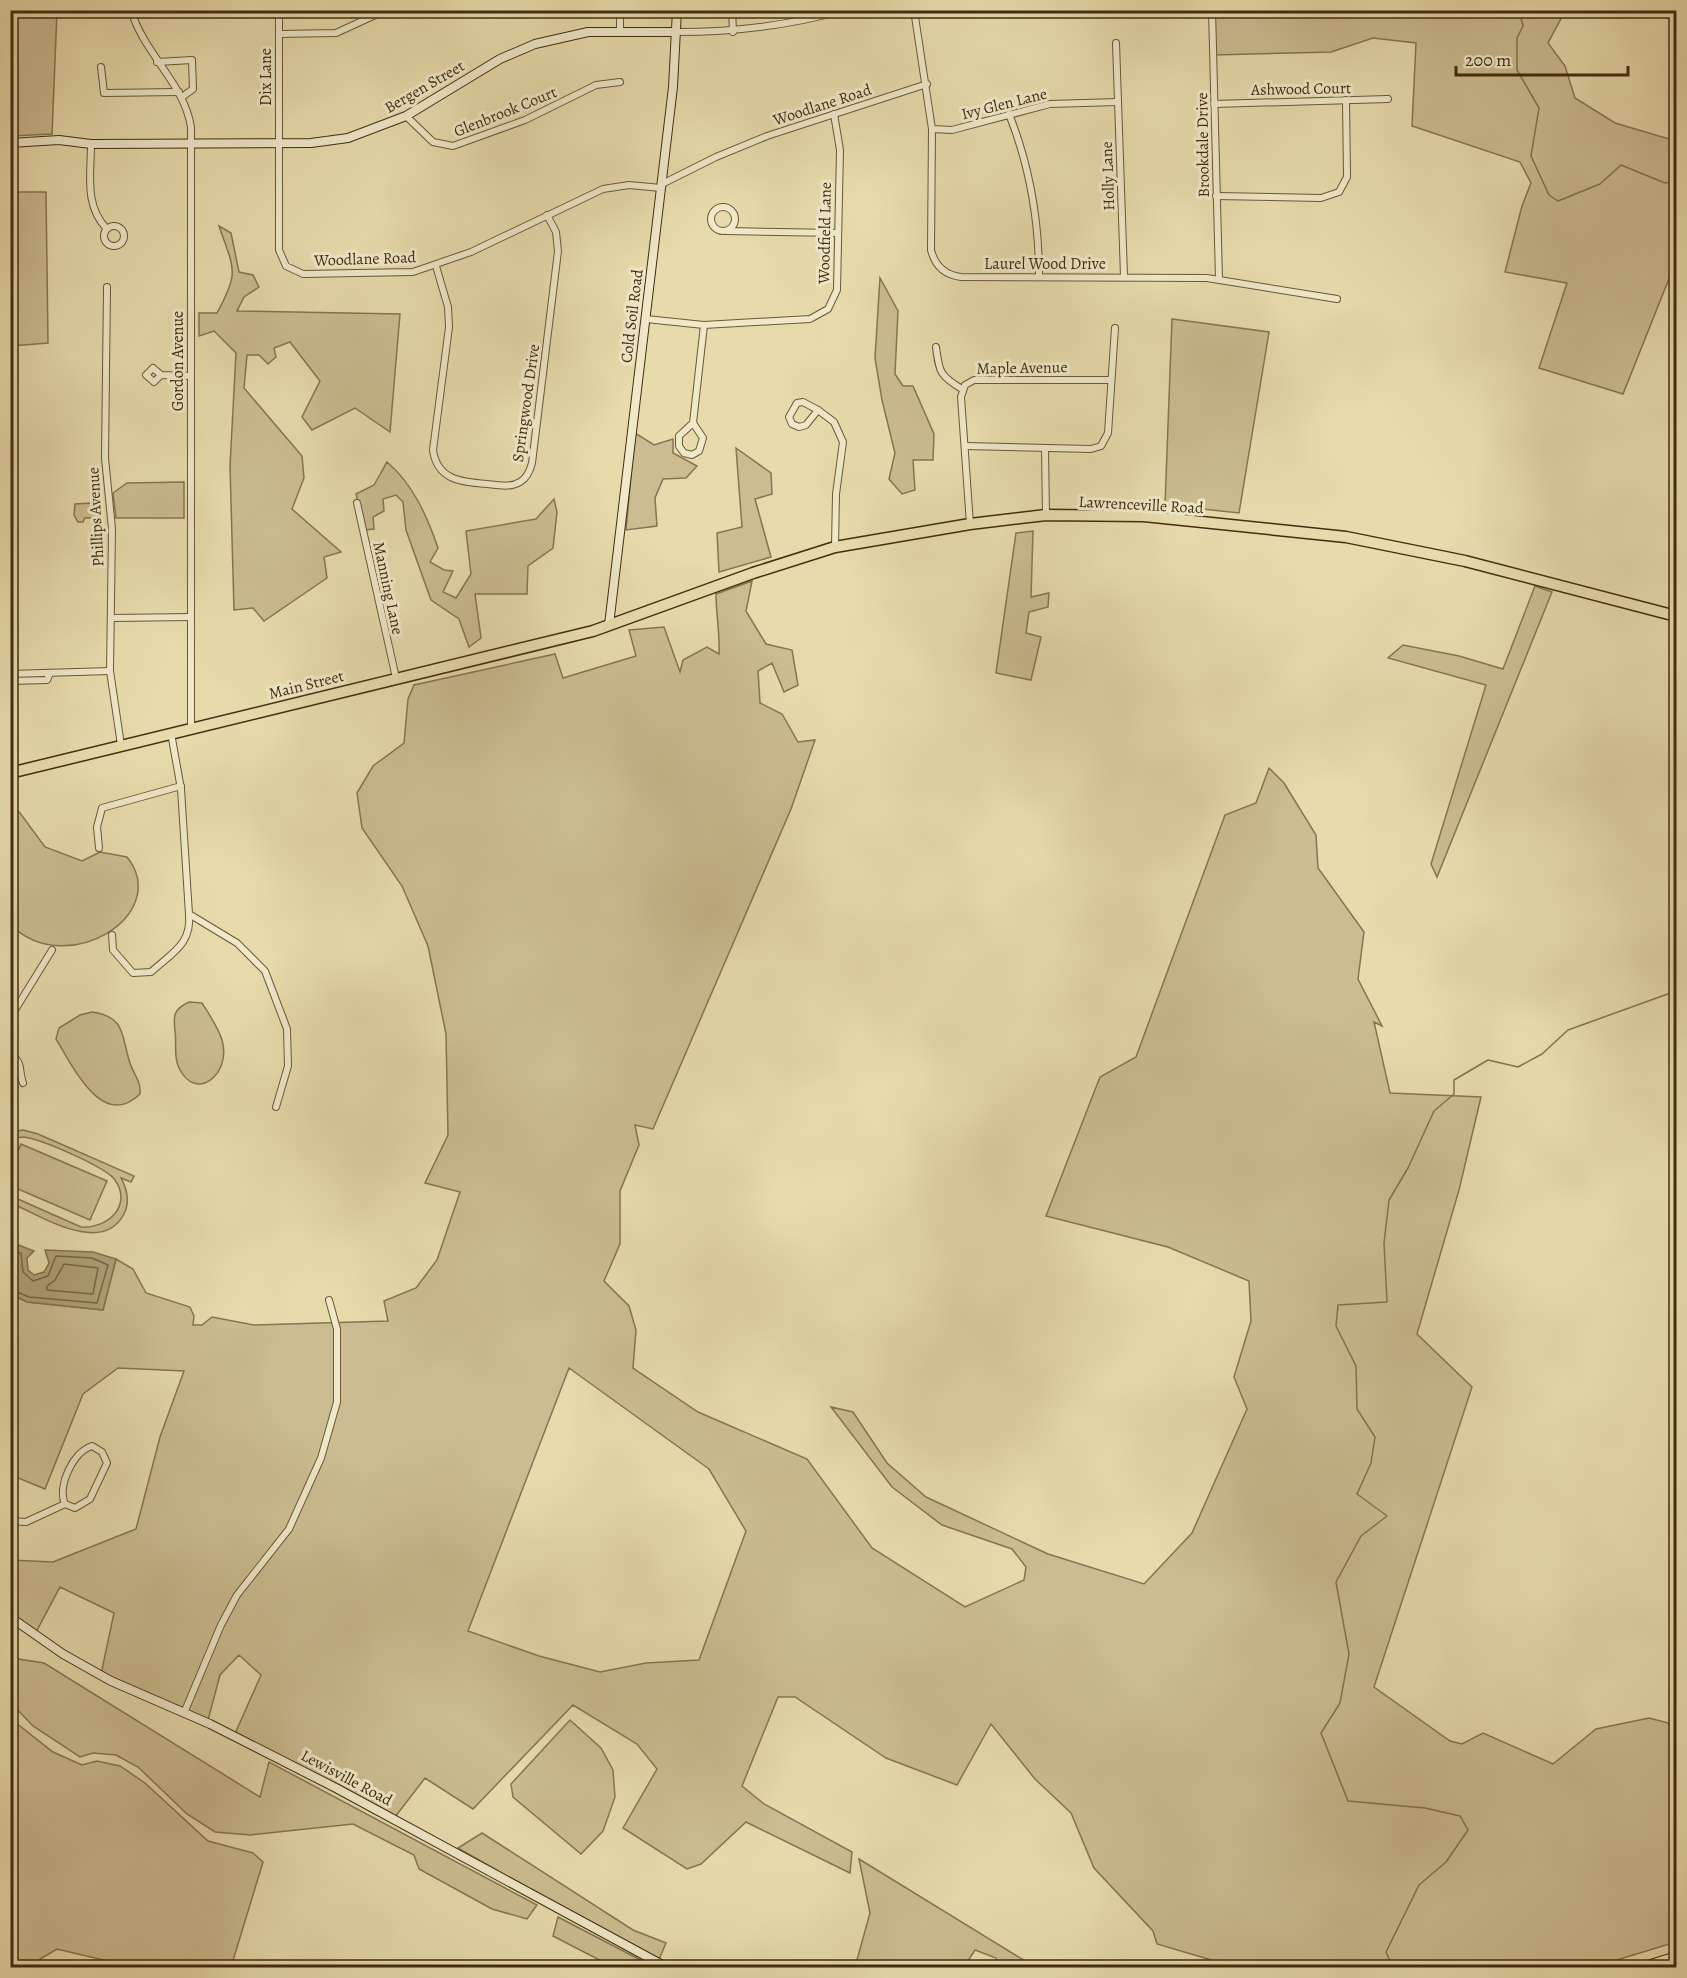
<svg xmlns="http://www.w3.org/2000/svg" width="1687" height="1978" font-family="Alegreya,serif">
	<style>
		.green { fill: #cbbd91; stroke: #867550; stroke-width: 1.5; fill-rule: evenodd }
		.water { fill: #afa077; stroke: #83724d; stroke-width: 1.5 }
		.lines { fill: none; stroke-linecap: round; stroke-linejoin: round }
		.shore { stroke: #786643; stroke-width: 1.5 }
		.stream { stroke: #83724d; stroke-width: 1.5 }
		.street-casing { stroke: #6b5836; stroke-width: 8 }
		.secondary-casing { stroke: #422d0f; stroke-width: 10 }
		.highway-casing { stroke: #422d0f; stroke-width: 13 }
		.street { stroke: #efe8c9; stroke-width: 6 }
		.secondary { stroke: #efe8c9; stroke-width: 8 }
		.highway { stroke: #e7dbac; stroke-width: 10 }
		.labels { text-anchor: middle; stroke-width: 6; stroke-linejoin: round; paint-order: stroke }
		.street-label { font-size: 16px; fill: #422d0f; stroke: #efe8c9 }
	</style>
	<rect width="100%" height="100%" fill="#e7dbac"/>
	<filter id="stains"><feTurbulence type="fractalNoise" baseFrequency=".00333" numOctaves="4"/><feColorMatrix values="0 0 0 0 .2 0 0 0 0 .09 0 0 0 0 .02 0 0 0 .5 -.17"/></filter>
	<radialGradient id="worn" r=".72"><stop offset=".6" stop-color="#630" stop-opacity="0"/><stop offset="1" stop-color="#630" stop-opacity=".3"/></radialGradient>
	<g class="green">
		<path d="M10,11H57L52,134L11,136Z"/>
		<path d="M1212,11H1565L1548,43L1565,66L1575,98L1615,123L1676,141V261L1623,394L1539,368L1567,283L1505,272L1522,206L1531,183L1520,162L1412,126L1416,43L1373,38L1331,52L1213,55Z"/>
		<path d="M10,192H46L48,343L11,346Z"/>
		<path d="M219,226L231,233L239,272L253,275L259,287L244,297L237,311L400,314L390,432L355,408L312,430L302,417L320,381L290,342L274,348L276,357L268,364L259,355H247L244,388L302,456L304,478L292,509L341,552L324,557L327,578L264,621L253,608L234,610L230,466L236,353L214,331L199,336V313H217C240,271 234,270 219,226Z"/>
		<path d="M880,278L898,311L895,374L903,386H913L934,434L933,460H913L915,490L902,494L889,479L895,453L882,400L875,358Z"/>
		<path d="M1172,319L1269,332L1239,513L1165,505Z"/>
		<path d="M635,433L654,445L673,439V453L697,466L686,478L663,479L655,498L657,526L626,530Z"/>
		<path d="M736,448L771,473L772,494L755,499L771,557L719,572L717,533L742,527Z"/>
		<path d="M387,462C413,484 427,516 438,548L430,562L444,570L453,571L443,592L456,598L471,574L466,531L536,519L554,499L557,512L553,548L528,566L527,594H475L481,638L469,647L459,619L431,600L406,530L403,502L396,495L383,499L384,511L373,517L374,529L365,530L356,494L374,485Z"/>
		<path d="M184,482V518H116L113,493L127,483Z"/>
		<path d="M99,499L100,518H85L83,522H78L74,515L75,504L93,503Z"/>
		<path d="M1033,531L1031,597L1049,593L1048,607L1029,612L1026,633L1041,637L1031,680L996,673L1016,533Z"/>
		<path d="M752,581L746,611L766,644L792,650L798,685L784,692L772,663L758,671L760,703L782,714L798,742L815,740L791,809L653,1129L635,1125L639,1145L620,1191V1244L604,1281L629,1306L636,1330L633,1368L698,1412L807,1459L872,1548L965,1607L1024,1580L1026,1567L1012,1549L942,1525L892,1487L831,1407L853,1412L887,1463L926,1497L1048,1554L1144,1584L1192,1533L1247,1409L1234,1377L1251,1321L1249,1281L1168,1247L1046,1216L1100,1077L1136,1057L1225,815L1256,803L1269,768L1284,783L1316,835L1318,868L1364,932L1358,979L1382,1026L1374,1022L1390,1093L1481,1097L1459,1190L1417,1334L1472,1387L1374,1687L1450,1741L1462,1744L1483,1733L1553,1764L1596,1729L1649,1718L1676,1725V1942L1594,1967H1222L1218,1962L1157,1944L1153,1931L1094,1868L1071,1813L1035,1779L991,1724L957,1785L886,1758L795,1697H778L742,1786L764,1804L852,1852L850,1873L746,1822L701,1864L687,1869L623,1828L657,1769L637,1744L573,1705L473,1809L425,1778L395,1817L234,1736L261,1675L239,1655L220,1675L207,1724L101,1674L114,1613L60,1587L35,1634L11,1616L10,1560L53,1562L136,1529L160,1437L184,1371L118,1368L83,1394L45,1489L11,1475V1294L27,1302L103,1310L116,1259L133,1269L146,1293L190,1307L194,1316L193,1325H202L212,1317L254,1325L388,1321L384,1301L416,1288L437,1260L460,1192L425,1183L448,1135L446,1034L428,946L402,886L362,828L357,793L373,766L404,743L408,699L414,685L555,654L563,678L636,656L629,630L664,627L680,672L683,660L707,647L719,654C720,633 716,614 716,594ZM569,1368L709,1469L746,1531L699,1660L646,1663L600,1672L539,1656L468,1631Z"/>
		<path d="M1535,586L1552,592L1437,877L1431,864L1486,685L1388,658L1403,645L1459,656L1503,669Z"/>
		<path d="M11,805L20,813L45,847L82,861L100,852L127,857C173,915 66,980 11,925Z"/>
		<path d="M189,1002L202,1003C209,1014 218,1027 222,1040C232,1074 196,1103 179,1068C173,1056 177,1043 175,1031C173,1015 174,1009 189,1002Z"/>
		<path d="M92,1012C127,1017 121,1037 130,1063C134,1076 141,1080 140,1094C102,1131 73,1066 56,1039L59,1028L80,1015Z"/>
		<path d="M23,1130L38,1134L134,1176L131,1182L121,1178C127,1189 130,1202 124,1214C102,1256 41,1216 11,1203V1196L81,1227C107,1229 133,1206 115,1180C106,1167 41,1139 24,1137C19,1137 15,1138 11,1140V1132Z"/>
		<path d="M21,1144L107,1181L90,1220L11,1186V1167Z"/>
		<path d="M11,1622L16,1626L12,1658L44,1663L260,1797L269,1762L537,1905L527,1919L492,1909L419,1869L414,1855L353,1824L250,1835L215,1832L187,1814L138,1767L116,1755L93,1753L80,1757L33,1726L11,1703Z"/>
		<path d="M11,1719L53,1752L82,1765L97,1761L120,1766L145,1783L208,1841L253,1853L263,1862L231,1967H133L57,1949L40,1959L35,1967H11Z"/>
		<path d="M570,1720L601,1748L613,1770L615,1797L603,1831L581,1854L513,1797L511,1784Z"/>
		<path d="M482,1833L633,1930L666,1943L658,1962L458,1848Z"/>
		<path d="M859,1859L1035,1967H1000L996,1958L975,1950L964,1967H855L870,1913Z"/>
		<path d="M558,1917L654,1967H613L553,1936Z"/>
	</g>
	<path class="water" d="M16,1244L34,1251L27,1258L28,1270L34,1275L44,1272L49,1263L45,1250L93,1252L116,1259L103,1310L27,1302L11,1294V1247Z"/>
	<g class="lines">
		<g class="shore">
			<path d="M10,1252L21,1253L23,1272L33,1281L48,1276L56,1256L92,1258L108,1265L97,1303L29,1297L10,1289"/>
			<path d="M64,1264L98,1268L93,1294L47,1290V1286L55,1280Z"/>
		</g>
		<g class="stream">
			<path d="M1519,10L1523,26L1517,38V70L1539,108L1531,156L1549,195L1558,201L1600,184L1621,165L1665,183L1676,181"/>
			<path d="M1393,1968L1386,1952L1419,1885L1446,1862L1468,1830L1460,1816L1425,1808L1348,1801L1321,1733L1340,1703L1349,1654L1336,1582L1361,1536L1387,1516L1357,1494L1371,1463L1375,1437L1357,1409L1356,1366L1336,1326L1338,1305L1387,1302L1384,1243L1389,1200L1408,1168L1434,1111L1454,1094V1080L1488,1060L1518,1067L1542,1054L1568,1030L1676,991"/>
		</g>
		<g class="street-casing">
			<g id="street">
				<path d="M131,10C144,54 184,83 191,127V728"/>
				<path d="M279,10V250L286,266L303,274L413,272L471,252L603,189L629,185L661,188"/>
				<path d="M732,10L733,32"/>
				<path d="M914,10L932,129L931,250C935,266 945,275 961,277L1207,278L1337,299"/>
				<path d="M1212,10L1219,279"/>
				<path d="M620,31V10"/>
				<path d="M677,32C735,32 788,26 844,10"/>
				<path d="M279,34L336,33L386,10"/>
				<path d="M1116,43L1124,276"/>
				<path d="M157,62L192,60L193,89L182,97"/>
				<path d="M101,67L104,93L179,92"/>
				<path d="M1214,104L1388,99"/>
				<path d="M1009,114C1030,167 1039,219 1039,276"/>
				<path d="M406,116L433,142L453,146L525,120L596,85L620,82"/>
				<path d="M932,129L952,130L1050,104L1118,102"/>
				<path d="M91,144C91,174 84,206 107,229"/>
				<path d="M662,184L716,157L767,136L927,84"/>
				<path d="M1216,196L1321,198L1339,192L1347,177L1346,100"/>
				<circle cx="723" cy="219" r="12"/>
				<circle cx="114" cy="236" r="10"/>
				<path d="M727,231L838,233"/>
				<path d="M436,266L448,307L449,327L433,450C437,480 461,482 487,484C497,485 510,488 520,482C527,478 530,471 532,463L558,251L556,232L547,215"/>
				<path d="M107,287L105,458L112,529L110,671L121,745"/>
				<path d="M646,319L704,325L810,319L828,309L837,290L840,150L834,114"/>
				<path d="M936,347C939,372 940,376 962,389"/>
				<path d="M161,375L154,382L146,375L153,368L161,375L191,376"/>
				<path d="M803,402L818,410L806,425L799,427L792,424L789,417L797,403Z"/>
				<path d="M818,410L834,422L843,442L836,494L835,547"/>
				<path d="M693,423L703,438L699,451L692,455L684,453L679,446V436L693,423L704,325"/>
				<path d="M965,446L1091,449L1101,446L1108,433L1115,328"/>
				<path d="M1045,449L1046,515"/>
				<path d="M357,503L396,678"/>
				<path d="M970,524L961,397L965,385L974,380H1109"/>
				<path d="M111,618L191,617"/>
				<path d="M10,674L110,671"/>
				<path d="M10,681L47,680L50,673"/>
				<path d="M171,733L181,789L189,914L237,943L265,971L287,1029L288,1066L276,1107"/>
				<path d="M99,848L97,827L102,808L181,786"/>
				<path d="M112,935L113,950L133,973L151,972C172,953 192,944 189,914"/>
				<path d="M10,1018L52,950"/>
				<path d="M10,1054C24,1063 18,1070 23,1083"/>
				<path d="M10,1521L26,1522L65,1504L75,1508L90,1499L107,1463L102,1452L92,1446C73,1452 57,1486 65,1504"/>
				<path d="M184,1713L221,1625L237,1595L289,1529L321,1458L337,1402V1329L329,1300"/>
			</g>
		</g>
		<g class="secondary-casing">
			<g id="secondary">
				<path d="M10,143L59,140L91,144L311,143L348,138L406,116L500,59L535,44L588,32H677"/>
				<path d="M609,625L673,87L677,10"/>
				<path d="M10,1617L63,1654L111,1681L210,1724L336,1788L668,1968"/>
				<path d="M1638,1968L1676,1956"/>
			</g>
		</g>
		<g class="highway-casing">
			<path id="highway" d="M10,773L593,631L753,573L835,547L970,524L1046,515L1144,516L1346,537L1465,561L1676,616"/>
		</g>
		<use href="#street" class="street"/>
		<use href="#secondary" class="secondary"/>
		<use href="#highway" class="highway"/>
	</g>
	<g class="labels">
		<g class="street-label">
			<text transform="translate(265 77) rotate(-90)" y="6">Dix Lane</text>
			<text transform="translate(424 86) rotate(-30)" y="6">Bergen Street</text>
			<text transform="translate(1301 88) rotate(-1)" y="6">Ashwood Court</text>
			<text transform="translate(1004 103) rotate(-14)" y="6">Ivy Glen Lane</text>
			<text transform="translate(822 104) rotate(-18)" y="6">Woodlane Road</text>
			<text transform="translate(505 111) rotate(-22)" y="6">Glenbrook Court</text>
			<text transform="translate(1202 145) rotate(-91)" y="6">Brookdale Drive</text>
			<text transform="translate(1107 176) rotate(-92)" y="6">Holly Lane</text>
			<text transform="translate(824 233) rotate(-89)" y="6">Woodfield Lane</text>
			<text transform="translate(365 258) rotate(-2)" y="6">Woodlane Road</text>
			<text x="1045" y="269">Laurel Wood Drive</text>
			<text transform="translate(631 316) rotate(-83)" y="6">Cold Soil Road</text>
			<text transform="translate(177 361) rotate(-90)" y="6">Gordon Avenue</text>
			<text transform="translate(1022 367) rotate(-1)" y="6">Maple Avenue</text>
			<text transform="translate(525 403) rotate(-82)" y="6">Springwood Drive</text>
			<text transform="translate(1141 504) rotate(3)" y="6">Lawrenceville Road</text>
			<text transform="translate(95 517) rotate(-93)" y="6">Phillips Avenue</text>
			<text transform="translate(389 588) rotate(78)" y="6">Manning Lane</text>
			<text transform="translate(306 684) rotate(-14)" y="6">Main Street</text>
			<text transform="translate(347 1777) rotate(28)" y="6">Lewisville Road</text>
		</g>
	</g>
	<rect width="1687" height="1978" fill="none" stroke="#e7dbac" stroke-width="36"/>
	<rect x="12" y="12" width="1663" height="1954" fill="none" stroke="#422d0f" stroke-width="3"/>
	<rect x="18" y="18" width="1651" height="1942" fill="none" stroke="#422d0f" stroke-width="1.5"/>
	<path d="M1456 66v9h172v-9" fill="none" stroke="#422d0f" stroke-width="3"/>
	<text x="1465" y="66" font-size="18" fill="#422d0f" stroke="#efe8c9" stroke-width="4.5" paint-order="stroke">200 m</text>
	<rect width="100%" height="100%" filter="url(#stains)"/>
	<rect width="100%" height="100%" fill="url(#worn)"/>
</svg>
